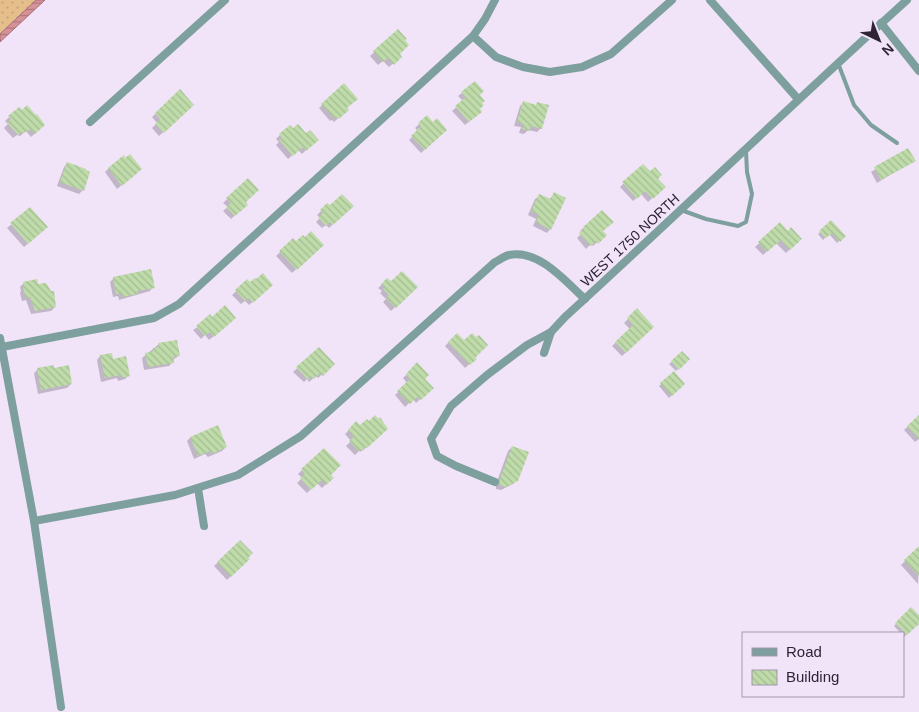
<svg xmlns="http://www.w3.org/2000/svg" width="919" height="712" font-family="Arial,sans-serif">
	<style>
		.grass { fill: url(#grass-dots) }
		.water { fill: url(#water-rules); stroke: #a5707b }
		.shadow { fill: #0003 }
		.building { fill: url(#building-back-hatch) }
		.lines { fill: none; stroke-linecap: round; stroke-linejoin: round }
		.service { stroke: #7d9f9e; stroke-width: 4 }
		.minor { stroke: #7d9f9e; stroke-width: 8 }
		.labels { text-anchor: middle; stroke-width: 4.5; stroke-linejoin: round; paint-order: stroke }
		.street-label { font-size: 14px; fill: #2f2336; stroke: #f1e4f9 }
	</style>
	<defs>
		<pattern id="grass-dots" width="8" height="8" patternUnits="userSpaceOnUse" patternTransform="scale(1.25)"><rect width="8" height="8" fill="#e6be8b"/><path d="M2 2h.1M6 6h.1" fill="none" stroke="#c6a379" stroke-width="1.8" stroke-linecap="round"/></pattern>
		<pattern id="water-rules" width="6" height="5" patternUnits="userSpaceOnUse" patternTransform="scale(1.25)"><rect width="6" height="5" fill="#d79198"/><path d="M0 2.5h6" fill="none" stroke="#af767d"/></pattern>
		<pattern id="building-back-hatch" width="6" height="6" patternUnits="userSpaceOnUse" patternTransform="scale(1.25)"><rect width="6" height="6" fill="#bedba9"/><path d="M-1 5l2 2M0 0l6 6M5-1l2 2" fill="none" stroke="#a4bc92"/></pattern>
	</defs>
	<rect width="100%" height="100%" fill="#f1e4f9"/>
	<path class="grass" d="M0,0H44L0,41Z"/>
	<path class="water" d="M36,0H45L0,42V34Z"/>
	<g class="shadow">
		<path d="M397,31L398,54L401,57L389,67L383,61L378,65L370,56Z"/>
		<path d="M344,85L345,109L347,110L334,122L332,120L330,121L319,108Z"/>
		<path d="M180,91L193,105L159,136L152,128L157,123L152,117Z"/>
		<path d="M462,93L478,95L481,104L478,109L481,112L465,125L452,111L463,101L458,96Z"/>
		<path d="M524,102L535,106L537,104L541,128L537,132L528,130L524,134L519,133L521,127L514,126L520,106Z"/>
		<path d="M19,108L40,129L31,137L26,131L20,136L17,135L13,138L4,128L8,124L5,121Z"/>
		<path d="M426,117L433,124L446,130L421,153L409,140L418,131L415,128Z"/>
		<path d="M293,130L313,143L302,154L298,150L288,159L276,145L279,142L276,139L280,135Z"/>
		<path d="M908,149L914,160L877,183L871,172Z"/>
		<path d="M68,163L83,190L79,194L57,186L64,167Z"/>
		<path d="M643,165L664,187L648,202L641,194L633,201L620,187Z"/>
		<path d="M109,168L137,173L117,189L105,172Z"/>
		<path d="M248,179L244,202L246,205L231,219L223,211L228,207L223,203Z"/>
		<path d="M554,194L550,229L547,233L533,226L536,219L528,215L535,199L539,196L549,200Z"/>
		<path d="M327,205L330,207L352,206L329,228L326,225L322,228L316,222L320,218L317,215Z"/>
		<path d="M30,209L42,231L24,247L7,228Z"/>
		<path d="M602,211V232L605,235L593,246L591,244L586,249L577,238L582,233L580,231Z"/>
		<path d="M831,222L844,236L837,243L829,234L823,240L818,234Z"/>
		<path d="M780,224L788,233L801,239L786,253L776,243L763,255L755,247Z"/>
		<path d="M293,240L296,243L322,245L292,273L276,256Z"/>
		<path d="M114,278L153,287L150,291L119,300L118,296L113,297L110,282Z"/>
		<path d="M387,280L391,283L416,287L391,311L383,302L386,299L380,293L382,291L378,288Z"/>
		<path d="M247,281L250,284L272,285L249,305L245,301L241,304L232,295Z"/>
		<path d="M24,283L55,307L51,311L31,314L26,300L22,301L20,293L21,291L20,287Z"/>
		<path d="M637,310L653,327L622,356L612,346L630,329L624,323Z"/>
		<path d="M212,318L231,322L209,340L205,335L201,339L193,330Z"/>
		<path d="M457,334L475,359L465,368L445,346Z"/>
		<path d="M159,344L178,356L173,360V362L169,366L144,370L142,358Z"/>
		<path d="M319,349L333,364L318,378L316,376L309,382L307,379L304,382L293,372Z"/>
		<path d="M682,353L688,359L676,371L669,364Z"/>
		<path d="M100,356L112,361L129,375L125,379L118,381L117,378L101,382L97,360Z"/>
		<path d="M417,364L424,380L432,388L416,403L413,399L405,407L395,395L407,383L403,378Z"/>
		<path d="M38,369H52L71,384L67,388L38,394L34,373Z"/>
		<path d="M674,373L683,384L669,398L659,386Z"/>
		<path d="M919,416V439L915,442L904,430Z"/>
		<path d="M356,423L360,427L383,433L362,451L360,450L355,455L346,446L351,441L345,434Z"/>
		<path d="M190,438L226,447L222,451L208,457L205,454L194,459L187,441Z"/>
		<path d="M512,447L517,480L513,484L501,490L496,489V484L508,451Z"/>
		<path d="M324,449L329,475L332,478L322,488L317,483L307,493L297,483L302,478L298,474Z"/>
		<path d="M240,542L248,559L227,580L214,566Z"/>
		<path d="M918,548L919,549L918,584L901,565Z"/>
		<path d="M911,609L919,617V623L904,637L894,626Z"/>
	</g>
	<g class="building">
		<path d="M398,29L407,39L405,40L409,45L400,54L402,57L394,65L388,58L383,62L373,51Z"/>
		<path d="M475,81L484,91L480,95L485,101L482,103L484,105L480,109L482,112L469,122L455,106L466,97L461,92Z"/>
		<path d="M344,83L358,99L347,108L349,110L339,119L337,117L335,119L321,104Z"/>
		<path d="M180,89L194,105L164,133L155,124L160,119L155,113Z"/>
		<path d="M523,101L536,105L537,102L549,105L542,129L531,126L529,131L522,129L524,124L517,122Z"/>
		<path d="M27,105L36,115L37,114L45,125L35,134L31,129L24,133L22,132L18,135L7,123L11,119L8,116L19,107L22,110Z"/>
		<path d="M427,115L433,122L437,118L447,130L425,150L411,136L421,126L418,123Z"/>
		<path d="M298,124L306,133L310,130L319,140L306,151L303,147L293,156L279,140L282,138L279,134L290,125L293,128Z"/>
		<path d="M908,148L916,161L881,180L874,167Z"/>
		<path d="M130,154L142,169L122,186L108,168L124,155L125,158Z"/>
		<path d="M67,162L86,169V170L90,172L84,191L60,182Z"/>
		<path d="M643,164L650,171L655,167L662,175L658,179L666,187L653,199L645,191L637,199L622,182Z"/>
		<path d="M248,178L259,190L246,202L248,205L235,216L226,207L231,203L226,198Z"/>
		<path d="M554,192L566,198L551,230L536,222L539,215L531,211L539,194L551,199Z"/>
		<path d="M342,194L354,206L333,225L330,222L326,226L318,217L323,213L320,210L327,203L330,205Z"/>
		<path d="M30,207L48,227L28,244L10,223Z"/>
		<path d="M602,210L614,222L603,231L607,235L598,244L596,241L591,246L579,233L585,228L583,227Z"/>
		<path d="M831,220L846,236L840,242L832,233L826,238L819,231Z"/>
		<path d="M780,222L788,231L791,227L802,239L790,250L781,240L767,252L758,242Z"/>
		<path d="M311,231L324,245L297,270L279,251L293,238L296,241L303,235L305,237Z"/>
		<path d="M151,269L155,288L137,291L138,294L122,297V293L116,294L113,277Z"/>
		<path d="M402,271L418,287L396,308L386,298L389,295L383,289L385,287L381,284L387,278L391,281Z"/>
		<path d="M263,273L273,285L253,303L249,298L245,301L235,290L247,279L250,282L255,278L256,279Z"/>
		<path d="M37,279L38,284L46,283L51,291H54L56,307L35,311L30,297L26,298L23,288L24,287L23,282Z"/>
		<path d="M225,305L236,318L214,337L210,332L205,336L196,326L210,314L212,317Z"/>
		<path d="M637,308L654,327L626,353L615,342L633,325L627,318Z"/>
		<path d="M457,333L464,340L472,333L476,337L479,335L488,345L475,358L477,359L470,365L448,342Z"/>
		<path d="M177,340L180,356L173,357L174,363L148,367L145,353L154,351L153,348L159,347L158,343Z"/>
		<path d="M319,347L335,364L323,376L320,373L314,379L311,376L308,380L296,367Z"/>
		<path d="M682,351L690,359L679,370L671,361Z"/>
		<path d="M112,353L113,359L126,356L130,376L122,378L121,375L105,378L100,355Z"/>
		<path d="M417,362L429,375L425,379L434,388L421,400L417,397L410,404L397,391L410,379L406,374Z"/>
		<path d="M54,365V368L69,365L72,384L41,390L37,368Z"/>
		<path d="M674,371L685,384L672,396L660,383Z"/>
		<path d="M375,415L379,419L380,417L388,429L367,448L365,447L360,452L349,441L354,437L348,430L356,421L360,425L367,419L369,421Z"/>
		<path d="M919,415V439L907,426Z"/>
		<path d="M218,425L227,447L212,454L210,451L198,456L190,437Z"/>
		<path d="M512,446L529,452L518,481L506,487L500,485V479Z"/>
		<path d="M324,448L341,465L331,475L334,478L326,485L322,480L311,490L300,478L305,474L301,469Z"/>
		<path d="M240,540L253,553L248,558L250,559L231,577L217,562Z"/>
		<path d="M919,546V576L904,560Z"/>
		<path d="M911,607L919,615V624L907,635L895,623Z"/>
	</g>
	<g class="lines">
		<g class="service">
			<path d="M838,63L854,105L871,125L897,143"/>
			<path d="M681,210L706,219L738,226L746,222L752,194L747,172L746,151"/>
		</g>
		<g class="minor">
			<path d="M710,0L798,99"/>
			<path d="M881,23L919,71"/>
			<path d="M473,36L496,57L523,67L550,72L582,67L611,54L672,0"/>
			<path d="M90,122L225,0"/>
			<path d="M0,338L34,521L61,707"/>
			<path d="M2,347L154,318L179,304L473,36L485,19L495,0"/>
			<path d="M544,353L551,332"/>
			<path d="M495,482L456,466L437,456L431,439L451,406L487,375L527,345L551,332L565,317C680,212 792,104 907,0"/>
			<path d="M198,488L204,526"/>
			<path d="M34,521L175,495L238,475L301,436L495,262C499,260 505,256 509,255C539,249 565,281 585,299"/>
		</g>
	</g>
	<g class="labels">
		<g class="street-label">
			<text transform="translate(630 240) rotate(-43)" y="5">WEST 1750 NORTH</text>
		</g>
	</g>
	<rect x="742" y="632" width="162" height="65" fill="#f1e4f9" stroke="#a397ab"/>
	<rect x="752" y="648" width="25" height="8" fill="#7d9f9e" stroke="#a397ab"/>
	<text x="786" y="657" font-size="15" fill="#2f2336">Road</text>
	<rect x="752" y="670" width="25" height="15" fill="url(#building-back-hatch)" stroke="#a397ab"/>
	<text x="786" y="682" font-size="15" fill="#2f2336">Building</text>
	<g transform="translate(879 40) rotate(137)" stroke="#f1e4f9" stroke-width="4" paint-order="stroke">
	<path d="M0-4L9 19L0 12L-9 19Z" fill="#2f2336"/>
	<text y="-8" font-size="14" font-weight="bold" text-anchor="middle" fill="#2f2336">N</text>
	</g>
</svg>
